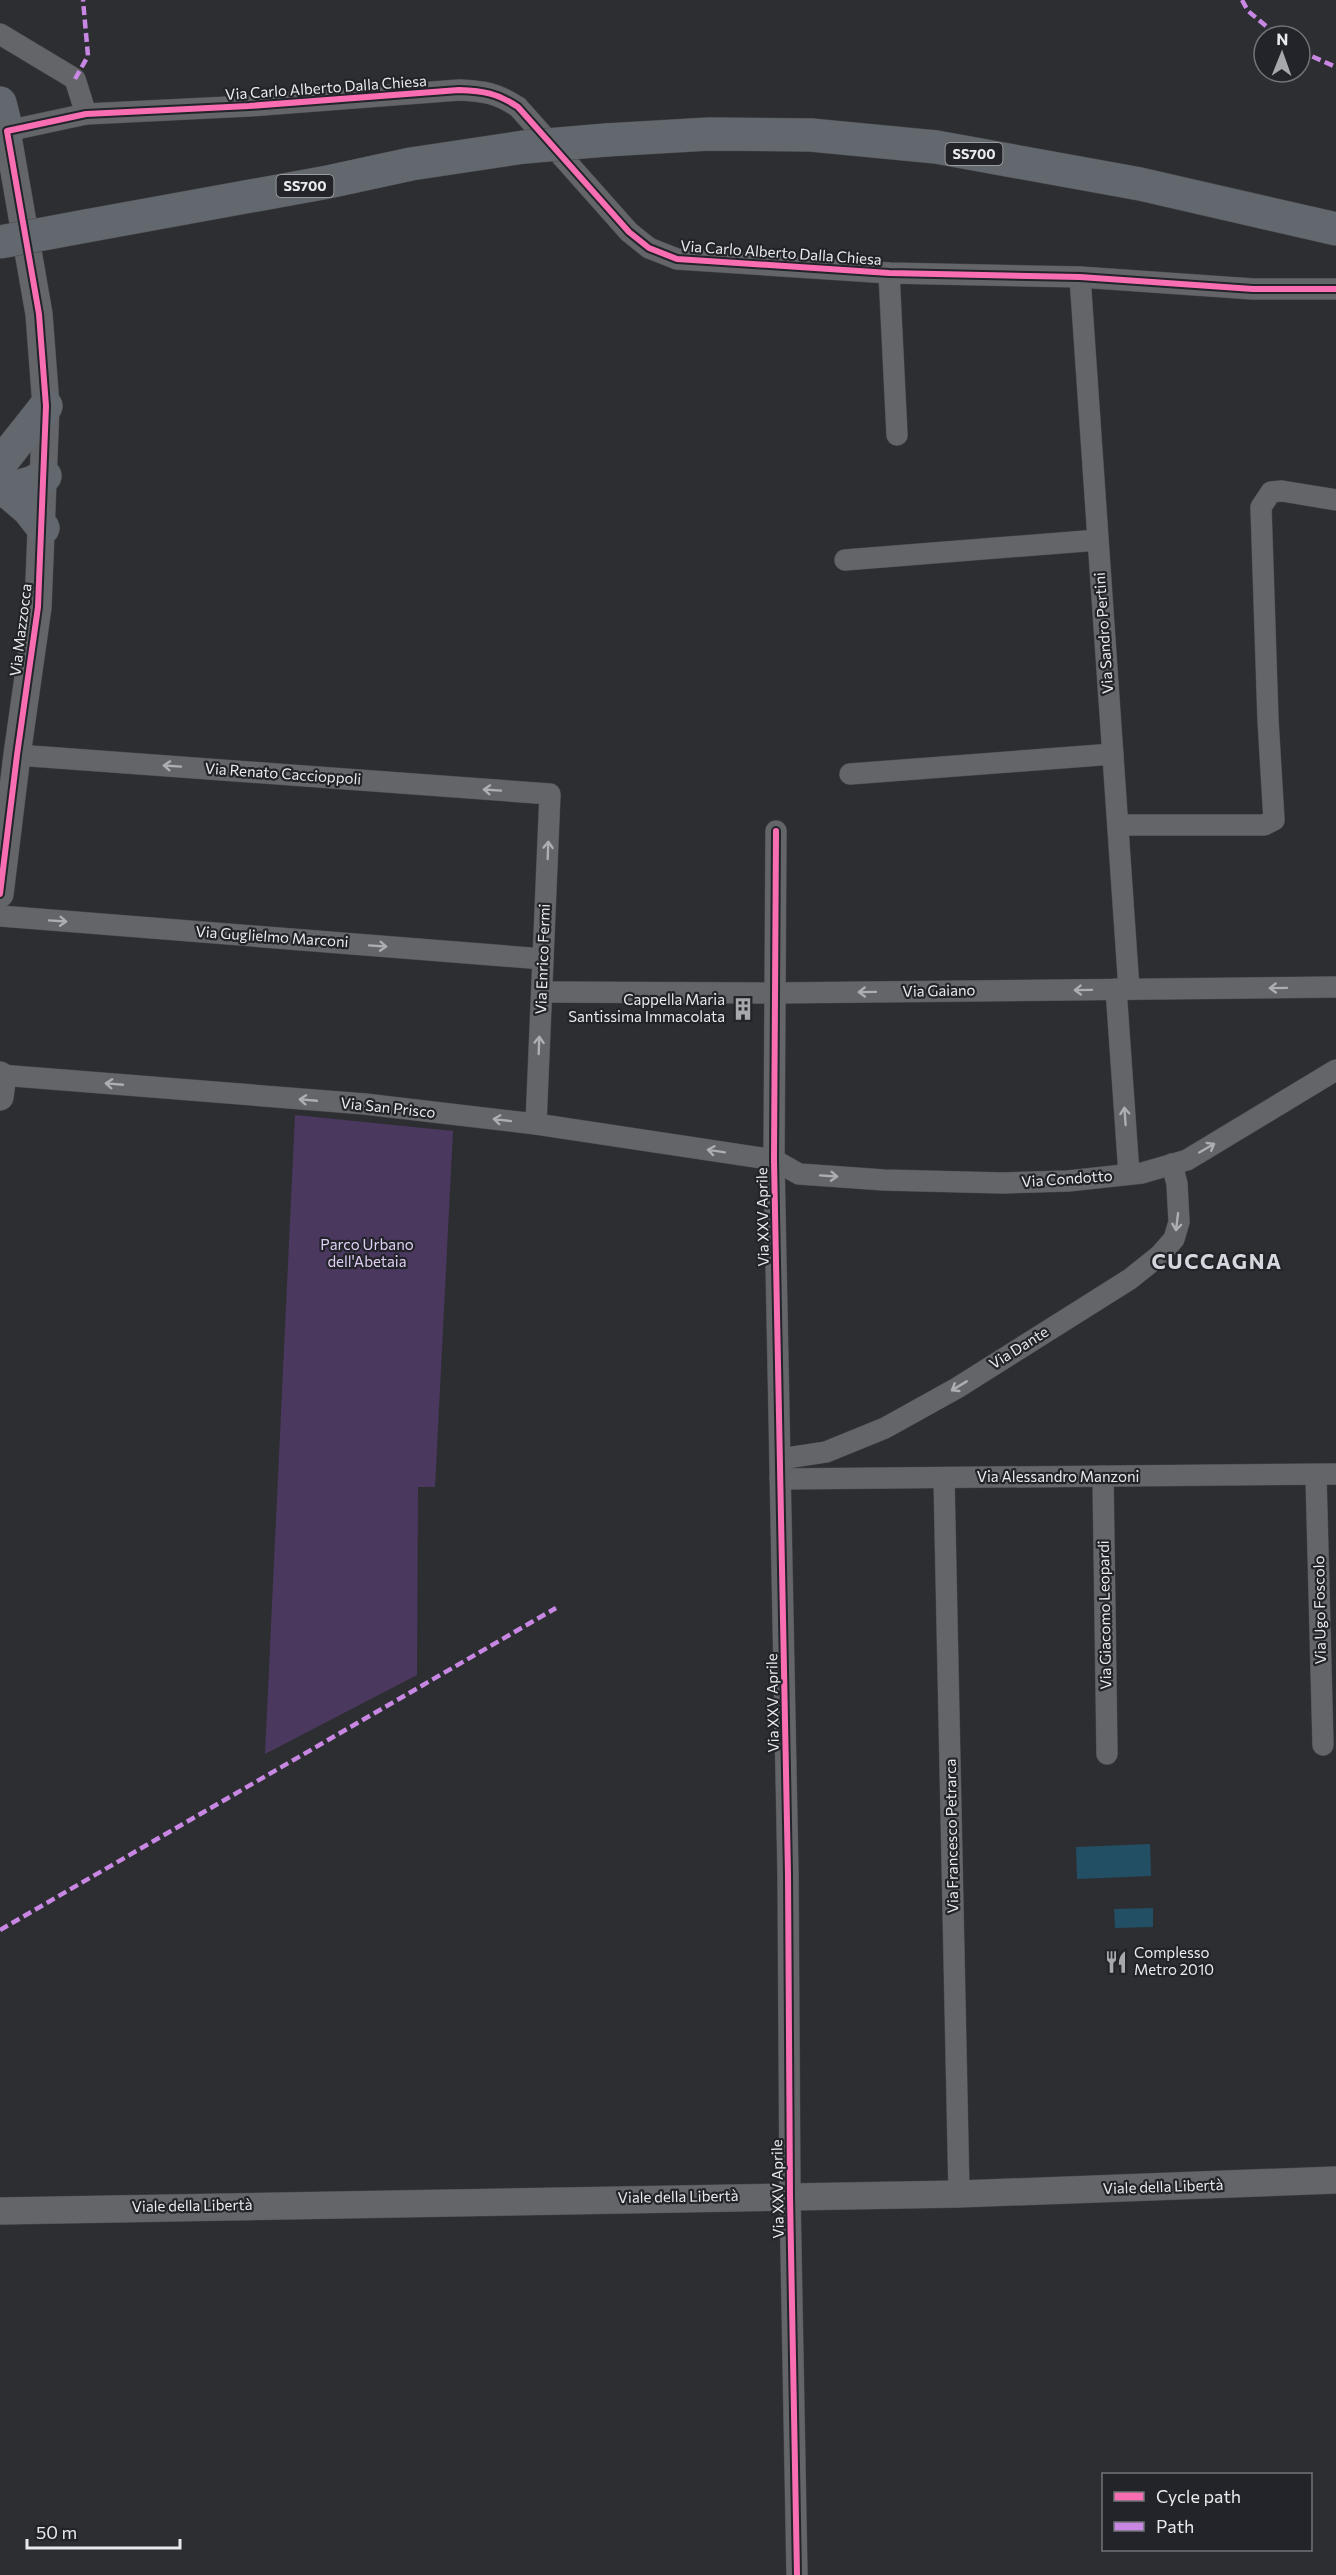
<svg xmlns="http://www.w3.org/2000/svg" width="1336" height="2575" font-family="Commissioner,sans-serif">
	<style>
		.green { fill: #4b385f }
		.water { fill: #224f64 }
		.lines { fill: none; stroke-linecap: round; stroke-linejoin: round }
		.minor-casing { stroke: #48494b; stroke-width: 22 }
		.tertiary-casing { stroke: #48494b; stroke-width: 28 }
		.trunk-casing { stroke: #48494b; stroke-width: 34 }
		.minor { stroke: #646568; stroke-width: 21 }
		.tertiary { stroke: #646568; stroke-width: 27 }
		.trunk { stroke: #62686e; stroke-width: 33 }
		.trunk-bridge-casing { stroke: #48494b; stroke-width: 34; stroke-linecap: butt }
		.trunk-bridge { stroke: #62686e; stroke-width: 33 }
		.quiet { stroke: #c787e3; stroke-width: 4.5; stroke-dasharray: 9 4.5; stroke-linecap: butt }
		.cycleway-casing { stroke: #222429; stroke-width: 10 }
		.cycleway { stroke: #f96db3; stroke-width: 6 }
		.oneway { stroke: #adaeb1 }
		.labels { text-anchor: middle; stroke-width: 4.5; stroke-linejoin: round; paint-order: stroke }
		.shield { fill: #222429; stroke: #adafb2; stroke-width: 1.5 }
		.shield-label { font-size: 14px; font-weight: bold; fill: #e8eaed }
		.street-label { font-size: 15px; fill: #e8eaed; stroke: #222429 }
		.poi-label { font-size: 15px; fill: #e8eaed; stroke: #222429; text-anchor: end }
		.park-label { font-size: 15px; fill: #e0cef5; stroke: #222429 }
		.district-label { font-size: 21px; font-weight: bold; letter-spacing: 1.5px; fill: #d4d7de; stroke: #222429 }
	</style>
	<rect width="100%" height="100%" fill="#2d2e31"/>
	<path class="green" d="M295,1115L453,1131L435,1487H418L417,1675L265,1754Z"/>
	<g class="water">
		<path d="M1150,1844L1151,1876L1077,1879L1076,1847Z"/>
		<path d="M1153,1908V1927L1115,1928L1114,1909Z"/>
	</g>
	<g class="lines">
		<g class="minor-casing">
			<g id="minor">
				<path d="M0,34L75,79L86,114"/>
				<path d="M7,131L86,114L249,106L459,90C484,91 497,93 518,107L629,232L649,248L677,259L889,273L1080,277L1253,289H1336"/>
				<path d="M889,273L897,435"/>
				<path d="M1080,277L1129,989"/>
				<path d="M845,560L1098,540"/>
				<path d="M17,755L550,794L536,1124"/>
				<path d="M850,774L1113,754"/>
				<path d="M1118,825H1264L1274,820L1268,720L1261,507L1271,492L1282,491L1336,500"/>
				<path d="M776,831L774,1160L788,1874L790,2196L797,2575"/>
				<path d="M0,916L543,959"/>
				<path d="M1116,989L1129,1174"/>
				<path d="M542,992L774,993L1336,987"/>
				<path d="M0,1075L365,1104L536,1124L774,1160L799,1174L884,1180L1003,1183L1068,1181L1142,1173L1187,1160L1336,1070"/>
				<path d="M780,1459L826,1452L885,1428L957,1388L1130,1279L1160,1255L1174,1239L1179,1222L1177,1184L1172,1164"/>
				<path d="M1316,1475L1323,1745"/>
				<path d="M1103,1476L1107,1754"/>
				<path d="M944,1478L959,2194"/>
				<path d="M780,1479L1336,1474"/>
			</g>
		</g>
		<g class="tertiary-casing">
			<g id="tertiary">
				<path d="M0,894L17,755L38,607L46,406L39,314L7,131"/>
				<path d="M0,1075L2,1082L0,1097"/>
				<path d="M0,2211L959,2194L1336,2180"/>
			</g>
		</g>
		<g class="trunk-casing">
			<g id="trunk">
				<path d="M0,103L7,131"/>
				<path d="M606,140L709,134L811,135L936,147L1140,184L1336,229"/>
				<path d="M86,226L328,182L411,164L524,147"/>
				<path d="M0,464L46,406"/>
				<path d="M0,491L31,483L45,476"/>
				<path d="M7,491L29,510L43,528"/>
			</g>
		</g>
		<use href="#minor" class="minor"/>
		<use href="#tertiary" class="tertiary"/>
		<use href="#trunk" class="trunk"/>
		<g class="trunk-bridge-casing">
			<g id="trunk-bridge">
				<path d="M524,147L606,140"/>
				<path d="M0,242L86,226"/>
			</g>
		</g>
		<use href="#trunk-bridge" class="trunk-bridge"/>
		<g class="quiet">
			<path d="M1242,0L1248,11L1278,36"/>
			<path d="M1300,51L1336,67"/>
			<path d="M75,79L88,56L83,0"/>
			<path d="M0,1930L556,1608"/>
		</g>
		<g class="cycleway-casing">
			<g id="cycleway">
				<path d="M776,831L774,1160L788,1874L790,2196L797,2575"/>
				<path d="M0,894L17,755L38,607L46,406L39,314L7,131L86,114L249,106L459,90C484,91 497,93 518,107L629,232L649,248L677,259L889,273L1080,277L1253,289H1336"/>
			</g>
		</g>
		<use href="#cycleway" class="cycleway"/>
	</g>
	<defs><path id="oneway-shaft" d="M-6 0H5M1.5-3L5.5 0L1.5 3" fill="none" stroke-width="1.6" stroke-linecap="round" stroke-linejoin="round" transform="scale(1.5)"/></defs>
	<g class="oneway">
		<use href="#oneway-shaft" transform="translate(172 766) rotate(-176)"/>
		<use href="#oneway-shaft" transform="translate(492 790) rotate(-176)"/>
		<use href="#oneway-shaft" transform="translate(548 850) rotate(-88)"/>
		<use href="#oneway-shaft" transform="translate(58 921) rotate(4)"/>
		<use href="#oneway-shaft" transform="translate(378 946) rotate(4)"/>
		<use href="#oneway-shaft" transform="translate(1278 988) rotate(179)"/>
		<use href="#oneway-shaft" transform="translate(1083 990) rotate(179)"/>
		<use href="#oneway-shaft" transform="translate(867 992) rotate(179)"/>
		<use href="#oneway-shaft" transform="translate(539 1045) rotate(-88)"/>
		<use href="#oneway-shaft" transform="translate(114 1084) rotate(-175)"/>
		<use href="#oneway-shaft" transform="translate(308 1100) rotate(-175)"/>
		<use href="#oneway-shaft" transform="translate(1125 1116) rotate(-94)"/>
		<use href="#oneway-shaft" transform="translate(502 1120) rotate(-173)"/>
		<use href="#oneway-shaft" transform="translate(1207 1148) rotate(-30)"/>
		<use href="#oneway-shaft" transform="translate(716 1151) rotate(-171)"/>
		<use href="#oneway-shaft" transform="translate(829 1176) rotate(4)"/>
		<use href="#oneway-shaft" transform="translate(1177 1222) rotate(97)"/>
		<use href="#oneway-shaft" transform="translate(959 1386) rotate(149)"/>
	</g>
	<defs>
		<g id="building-bare" transform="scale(1.8)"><path d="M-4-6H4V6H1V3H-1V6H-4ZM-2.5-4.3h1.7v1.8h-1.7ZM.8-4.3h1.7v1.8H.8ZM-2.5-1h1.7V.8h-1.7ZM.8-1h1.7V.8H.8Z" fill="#a7a8ab" stroke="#222429" stroke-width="2.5" paint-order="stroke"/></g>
		<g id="restaurant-bare" transform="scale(1.8)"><path d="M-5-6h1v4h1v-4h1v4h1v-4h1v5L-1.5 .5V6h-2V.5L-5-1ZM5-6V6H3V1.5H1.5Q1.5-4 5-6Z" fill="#a7a8ab" stroke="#222429" stroke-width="2.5" paint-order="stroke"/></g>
	</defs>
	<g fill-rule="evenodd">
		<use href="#building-bare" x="743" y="1009"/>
		<use href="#restaurant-bare" x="1116" y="1962"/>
	</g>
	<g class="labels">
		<g class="shield">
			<rect x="945.5" y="143" width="57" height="22" rx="4.5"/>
			<rect x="276.5" y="175" width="57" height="22" rx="4.5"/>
		</g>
		<g class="shield-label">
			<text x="974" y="159">SS700</text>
			<text x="305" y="191">SS700</text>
		</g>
		<g class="street-label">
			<text transform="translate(326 88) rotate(-4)" y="5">Via Carlo Alberto Dalla Chiesa</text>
			<text transform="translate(781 253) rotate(4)" y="5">Via Carlo Alberto Dalla Chiesa</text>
			<text transform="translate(21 630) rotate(-83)" y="5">Via Mazzocca</text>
			<text transform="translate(1104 633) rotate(-94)" y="5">Via Sandro Pertini</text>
			<text transform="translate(283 774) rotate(4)" y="5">Via Renato Caccioppoli</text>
			<text transform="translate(272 937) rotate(4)" y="5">Via Guglielmo Marconi</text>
			<text transform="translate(543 959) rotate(-88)" y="5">Via Enrico Fermi</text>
			<text transform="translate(939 991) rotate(-1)" y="5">Via Gaiano</text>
			<text transform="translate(388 1108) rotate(6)" y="5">Via San Prisco</text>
			<text transform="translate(1067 1179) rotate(-4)" y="5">Via Condotto</text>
			<text transform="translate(763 1217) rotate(-91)" y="5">Via XXV Aprile</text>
			<text transform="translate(1019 1348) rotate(-32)" y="5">Via Dante</text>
			<text x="1058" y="1482">Via Alessandro Manzoni</text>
			<text transform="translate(1320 1610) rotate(-91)" y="5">Via Ugo Foscolo</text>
			<text transform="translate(1105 1615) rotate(-91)" y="5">Via Giacomo Leopardi</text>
			<text transform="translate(773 1703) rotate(-91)" y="5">Via XXV Aprile</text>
			<text transform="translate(952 1836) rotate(-91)" y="5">Via Francesco Petrarca</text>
			<text transform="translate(1163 2187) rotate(-2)" y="5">Viale della Libertà</text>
			<text transform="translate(778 2189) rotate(-91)" y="5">Via XXV Aprile</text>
			<text transform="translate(678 2197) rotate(-1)" y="5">Viale della Libertà</text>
			<text transform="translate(192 2206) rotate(-1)" y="5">Viale della Libertà</text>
		</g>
		<g class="poi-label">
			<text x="725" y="1005">Cappella Maria<tspan x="725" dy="17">Santissima Immacolata</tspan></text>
			<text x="1134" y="1958" text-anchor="start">Complesso<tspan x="1134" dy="17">Metro 2010</tspan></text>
		</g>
		<g class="park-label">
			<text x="367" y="1250">Parco Urbano<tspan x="367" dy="17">dell'Abetaia</tspan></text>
		</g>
		<g class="district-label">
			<text x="1217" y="1269">CUCCAGNA</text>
		</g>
	</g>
	<rect x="1102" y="2473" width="210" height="78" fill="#222429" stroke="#717377" stroke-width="1.5"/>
	<rect x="1114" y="2492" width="30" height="9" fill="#f96db3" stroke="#717377" stroke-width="1.5"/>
	<text x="1156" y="2503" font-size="18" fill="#e8eaed">Cycle path</text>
	<rect x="1114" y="2522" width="30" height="9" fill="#c787e3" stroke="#717377" stroke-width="1.5"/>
	<text x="1156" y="2533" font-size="18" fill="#e8eaed">Path</text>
	<g transform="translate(1282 54) rotate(1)"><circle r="28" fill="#222429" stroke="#717377" stroke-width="1.5"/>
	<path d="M0-4.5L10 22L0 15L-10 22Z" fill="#a7a8ab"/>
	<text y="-9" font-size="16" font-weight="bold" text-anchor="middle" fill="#e8eaed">N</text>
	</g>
	<path d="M27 2539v9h153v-9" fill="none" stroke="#e8eaed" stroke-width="3"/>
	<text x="36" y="2539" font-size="18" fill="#e8eaed" stroke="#222429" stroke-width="4.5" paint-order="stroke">50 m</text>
</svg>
